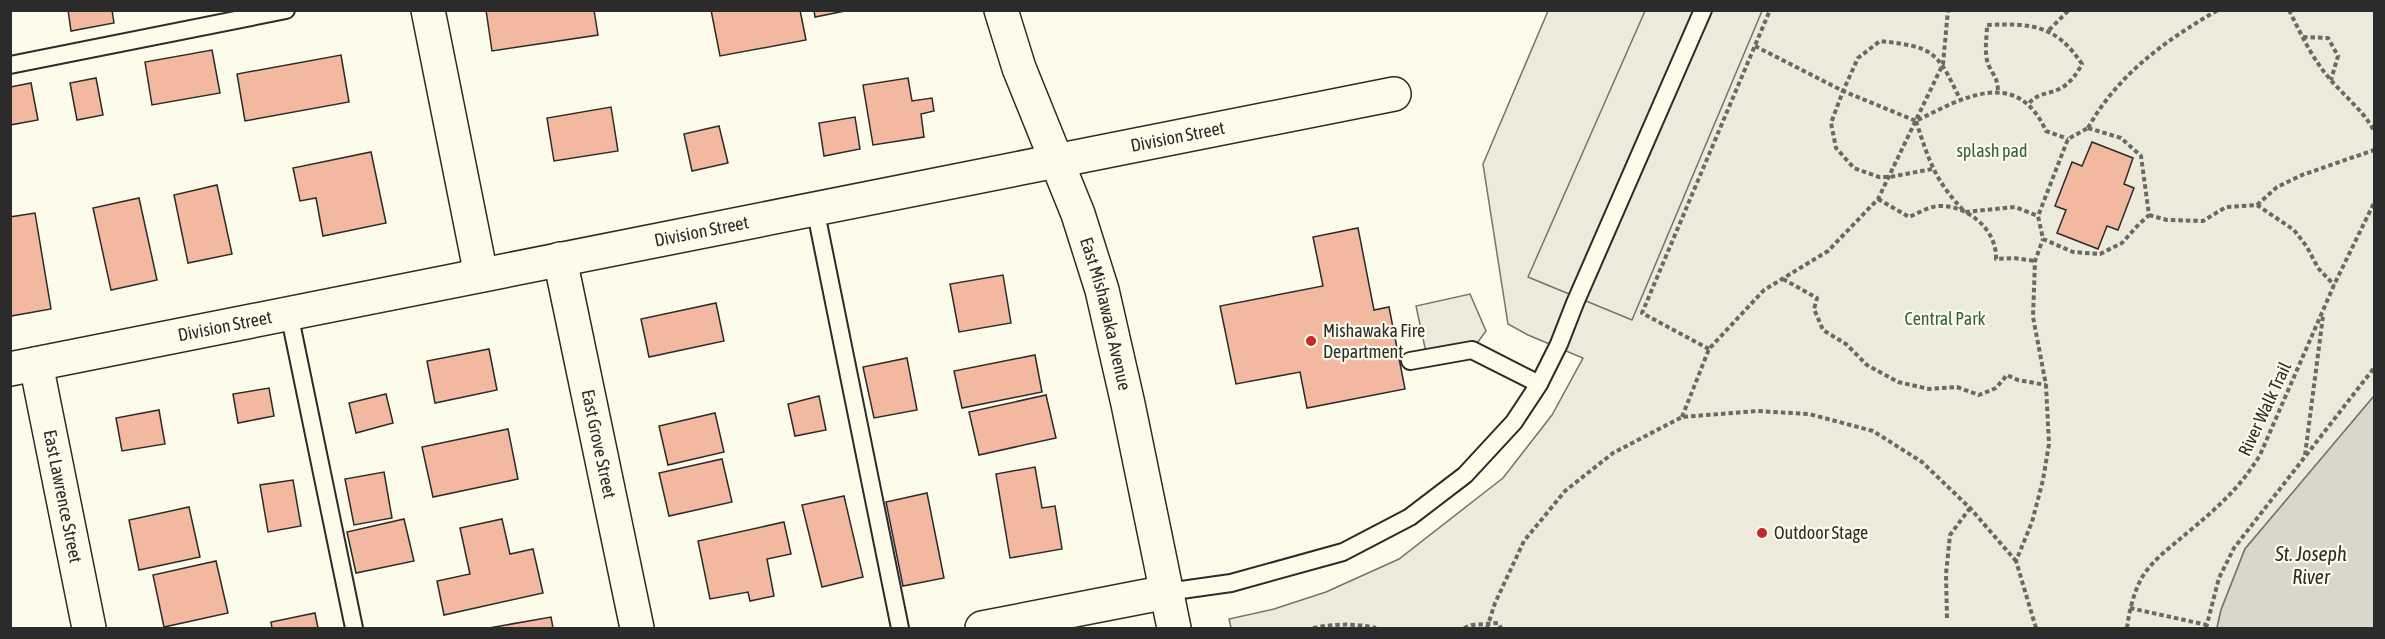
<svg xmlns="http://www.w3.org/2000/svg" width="2385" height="639" font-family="'Asap Condensed',sans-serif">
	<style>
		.green { fill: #ecebdb; stroke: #74746e; stroke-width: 1.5 }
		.parking { fill: #eceadb; stroke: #74746e; stroke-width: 1.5 }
		.water { fill: #d8d7c9; stroke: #74746e; stroke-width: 1.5 }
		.building { fill: #f2b8a0; stroke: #2b2b2b; stroke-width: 1.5 }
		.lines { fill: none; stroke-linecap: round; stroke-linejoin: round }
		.service-casing { stroke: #2b2b2b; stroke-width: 20 }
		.minor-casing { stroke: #2b2b2b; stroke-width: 36 }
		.tertiary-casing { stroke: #2b2b2b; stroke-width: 36 }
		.path { stroke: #6a6964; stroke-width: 4; stroke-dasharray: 4.5 3; stroke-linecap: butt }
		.service { stroke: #fdfbea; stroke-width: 16 }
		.minor { stroke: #fdfbea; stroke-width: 33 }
		.tertiary { stroke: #fdfbea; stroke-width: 33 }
		.poi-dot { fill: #c62828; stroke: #fdfbea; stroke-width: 2 }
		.labels { text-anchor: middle; stroke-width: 4.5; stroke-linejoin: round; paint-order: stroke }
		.street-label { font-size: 18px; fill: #2b2b2b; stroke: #fdfbea }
		.park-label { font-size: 18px; fill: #34623c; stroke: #fdfbea }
		.poi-label { font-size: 18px; fill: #2b2b2b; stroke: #fdfbea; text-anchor: start }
		.water-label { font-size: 20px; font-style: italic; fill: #2b2b2b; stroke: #fdfbea }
	</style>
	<rect width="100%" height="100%" fill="#fdfbea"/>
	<path class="green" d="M1548,11H2374V396L2245,549L2221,610L2217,628H1231L1229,619L1274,609L1326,592L1399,559L1503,478L1552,415L1583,358L1528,335L1508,324L1483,164Z"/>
	<g class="parking">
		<path d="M1645,11H1762L1632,320L1528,277Z"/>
		<path d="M1470,294L1486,331L1472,350L1427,357L1416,306Z"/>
	</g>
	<path class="water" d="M2374,396V628H2217L2221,610L2245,549Z"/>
	<g class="building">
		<path d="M68,10H112L114,23L71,31Z"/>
		<path d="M486,10H594L598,35L492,51Z"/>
		<path d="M711,10H800L806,40L720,56Z"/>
		<path d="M814,10H850L815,17Z"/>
		<path d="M212,50L220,93L152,105L145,62Z"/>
		<path d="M341,55L349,102L245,121L237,74Z"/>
		<path d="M96,78L103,115L77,120L70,83Z"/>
		<path d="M908,78L912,101L932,98L934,111L921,114L924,137L873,145L863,85Z"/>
		<path d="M31,83L38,120L10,125V87Z"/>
		<path d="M611,107L618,151L554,161L547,118Z"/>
		<path d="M855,117L860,149L824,156L819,123Z"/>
		<path d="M719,126L728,163L692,171L684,134Z"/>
		<path d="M2092,142L2133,158L2124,184L2134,188L2118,230L2107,226L2098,249L2057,233L2066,210L2055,206L2072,162L2082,166Z"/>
		<path d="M371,152L386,223L323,236L316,198L300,201L293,168Z"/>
		<path d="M217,185L232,254L188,263L174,195Z"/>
		<path d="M139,198L157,280L111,290L93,208Z"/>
		<path d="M35,213L51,309L11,316L10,217Z"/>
		<path d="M1358,228L1374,310L1389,307L1405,389L1307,408L1300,372L1236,384L1220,306L1323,286L1313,237Z"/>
		<path d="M1003,275L1011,323L959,332L950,284Z"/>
		<path d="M716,303L724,341L649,357L641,319Z"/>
		<path d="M489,349L497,390L435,403L427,361Z"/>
		<path d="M1035,355L1042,392L962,408L954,371Z"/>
		<path d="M907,358L917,410L874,418L863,367Z"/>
		<path d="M269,388L274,416L238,423L233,394Z"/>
		<path d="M386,394L393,423L356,433L349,403Z"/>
		<path d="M1046,395L1056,438L979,455L969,412Z"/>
		<path d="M819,396L826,430L795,436L788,404Z"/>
		<path d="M159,410L165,444L122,451L116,418Z"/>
		<path d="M715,413L724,452L668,465L659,426Z"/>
		<path d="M508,429L518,479L433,497L422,447Z"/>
		<path d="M722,459L732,502L669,516L659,473Z"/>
		<path d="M1035,467L1042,508L1055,506L1062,549L1010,558L996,474Z"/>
		<path d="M384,472L392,518L354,525L345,479Z"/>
		<path d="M293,480L301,526L268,532L260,485Z"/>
		<path d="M927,493L944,578L903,586L886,502Z"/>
		<path d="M844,496L863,577L822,587L802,505Z"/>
		<path d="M189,507L200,557L139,570L129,520Z"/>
		<path d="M404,519L414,561L356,573L347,532Z"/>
		<path d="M502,519L510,554L533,549L543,593L444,615L437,581L470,574L460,528Z"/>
		<path d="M784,522L791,554L767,559L774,596L750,601L748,592L710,599L698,541Z"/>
		<path d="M216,561L228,613L164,627L153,575Z"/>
		<path d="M315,613L318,628H272L271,622Z"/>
		<path d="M551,617L553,628H489Z"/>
	</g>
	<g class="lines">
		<g class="service-casing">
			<g id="service">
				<path d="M10,65L286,10"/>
				<path d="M815,208L900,628"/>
				<path d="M289,313L354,628"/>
				<path d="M1410,361L1472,350L1539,384"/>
				<path d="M1167,592L1231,583L1343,552L1410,517L1465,475L1514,422L1539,384L1559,344L1575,303L1703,10"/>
			</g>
		</g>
		<g class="minor-casing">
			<g id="minor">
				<path d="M428,10L481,275"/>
				<path id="s1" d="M1056,161L1394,94"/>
				<path id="s2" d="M560,259L637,628"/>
				<path id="s3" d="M36,364L89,628"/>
				<path d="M982,628L1167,592"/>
			</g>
		</g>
		<g class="tertiary-casing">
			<g id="tertiary">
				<path id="s4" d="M1001,10L1019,68L1078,214L1102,290L1128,404L1174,628"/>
				<path id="s5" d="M10,369L1056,161"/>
			</g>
		</g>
		<g class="path">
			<path d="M2289,10C2301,34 2312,58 2329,78C2344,96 2364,111 2374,131"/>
			<path d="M2049,30L2069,10"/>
			<path d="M2303,37L2328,38L2338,56L2331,80"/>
			<path d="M1755,46L1843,91L1916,121C1962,98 2017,66 2046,131L2068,139"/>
			<path d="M1998,90C1997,78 1995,78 1990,68C1983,56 1987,38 1987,25C2032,23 2056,25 2082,64C2077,73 2072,81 2063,87C2050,95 2036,92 2028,105"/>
			<path d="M1916,121C1929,161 1935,181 1965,212L2015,207L2038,216"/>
			<path d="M2088,128L2121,138L2141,156L2149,215L2139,224L2122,243L2100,254L2073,252L2043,239L2038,216L2068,139Z"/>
			<path d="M2088,128C2118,74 2166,40 2218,10"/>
			<path d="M1932,169L1890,177H1879L1854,168L1836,148L1831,123L1843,91L1858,58L1880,41C1934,47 1937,51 1960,99"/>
			<path d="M1878,199L1909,217C1919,213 1929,206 1940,206C1969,206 1997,230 1996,259L2014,258L2035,261"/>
			<path d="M2257,205L2277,187L2302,175L2374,150"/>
			<path d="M2149,215L2167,220L2203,221L2226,207L2257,205L2294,230L2307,247L2318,268L2334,285"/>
			<path d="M1783,279L1817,298L1814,309L1823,330L1846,344L1867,365L1898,382L1929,389L1957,387L1979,395L1996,388L2007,375L2018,380L2046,385"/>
			<path d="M1709,349L1642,313L1770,10"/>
			<path d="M1682,417L1709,349L1764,290L1828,251L1878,199L1943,64L1948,10"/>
			<path d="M2305,455L2323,316"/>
			<path d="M2130,608L2207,625"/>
			<path d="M1947,618L1946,574L1950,535L1970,508"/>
			<path d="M1313,628C1334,624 1354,623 1376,628"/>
			<path d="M1464,628L1472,625L1498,623L1501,628"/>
			<path d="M1487,628L1495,603L1524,541L1565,491L1613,453L1682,417L1757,411L1809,414L1873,431L1922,462L1970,508L2016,561"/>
			<path d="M2036,628L2016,561L2032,522L2043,480L2049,444L2046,385L2033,317L2035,261L2043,239"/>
			<path d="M2127,628C2129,612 2133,595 2141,579C2152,560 2171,547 2187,533C2217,508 2240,488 2260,455L2334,285L2374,203"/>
			<path d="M2206,628L2219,578L2234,548L2374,368"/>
		</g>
		<use href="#service" class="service"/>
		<use href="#minor" class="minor"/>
		<use href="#tertiary" class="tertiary"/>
	</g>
	<g class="poi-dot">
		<circle cx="1311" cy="341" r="6"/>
		<circle cx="1762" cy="533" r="6"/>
	</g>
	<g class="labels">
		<g class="street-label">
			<text dy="6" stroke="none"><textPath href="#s1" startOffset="124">Division Street</textPath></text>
			<text dy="6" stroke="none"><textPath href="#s5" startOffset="705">Division Street</textPath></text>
			<text dy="6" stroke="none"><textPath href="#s4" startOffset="322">East Mishawaka Avenue</textPath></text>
			<text dy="6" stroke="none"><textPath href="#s5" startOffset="219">Division Street</textPath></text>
			<text transform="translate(2265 409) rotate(-65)" y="6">River Walk Trail</text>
			<text dy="6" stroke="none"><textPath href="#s2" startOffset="189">East Grove Street</textPath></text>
			<text dy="6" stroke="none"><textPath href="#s3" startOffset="135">East Lawrence Street</textPath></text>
		</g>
		<g class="park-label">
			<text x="1992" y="157">splash pad</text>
			<text x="1945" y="325">Central Park</text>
		</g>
		<g class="poi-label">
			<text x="1323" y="337">Mishawaka Fire<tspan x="1323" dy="21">Department</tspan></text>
			<text x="1774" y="539">Outdoor Stage</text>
		</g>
		<g class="water-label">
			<text x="2311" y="561">St. Joseph<tspan x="2311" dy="23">River</tspan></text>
		</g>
	</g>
	<rect width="2385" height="639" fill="none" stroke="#2b2b2b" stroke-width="24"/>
</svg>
